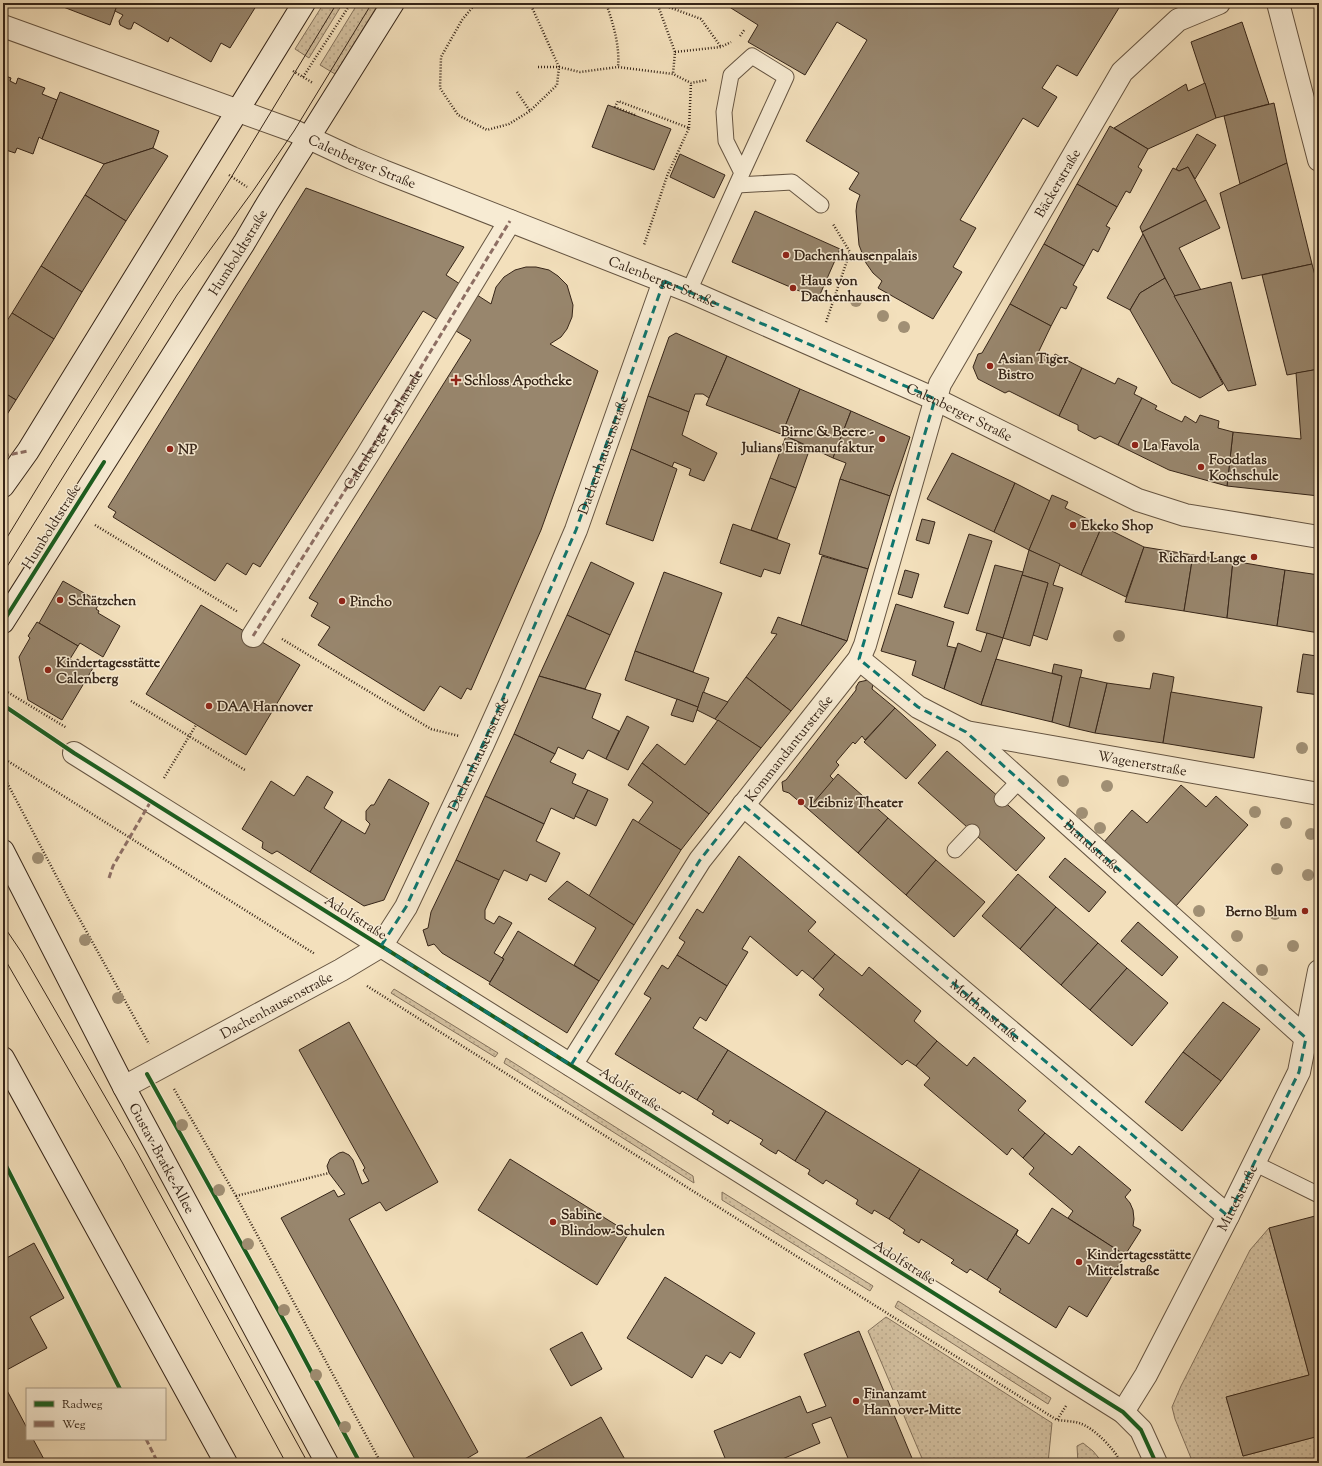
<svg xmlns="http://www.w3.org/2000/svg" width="1322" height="1466" font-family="'Sorts Mill Goudy',serif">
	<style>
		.grass { fill: url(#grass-dots); stroke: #84725c }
		.building { fill: #98866d; stroke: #362518 }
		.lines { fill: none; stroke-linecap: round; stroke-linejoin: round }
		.lane-casing { stroke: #655441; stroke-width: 17 }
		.street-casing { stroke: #655441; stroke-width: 24 }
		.secondary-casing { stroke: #362518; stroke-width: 24 }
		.path { stroke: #362518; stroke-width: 2.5; stroke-dasharray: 1 2; stroke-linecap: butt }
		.lane { stroke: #f7ebd3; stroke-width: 15 }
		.street { stroke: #f7ebd3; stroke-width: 22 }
		.secondary { stroke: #f7ebd3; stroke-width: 22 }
		.tram { stroke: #362518; stroke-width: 1 }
		.quiet { stroke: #8d6e63; stroke-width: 3; stroke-dasharray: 6 3; stroke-linecap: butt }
		.cycleway-casing { stroke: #f7ebd3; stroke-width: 6 }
		.cycleway { stroke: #1b5e20; stroke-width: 4 }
		.tree { fill: #a08f74 }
		.marked { fill: none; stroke: #0f766e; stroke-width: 3; stroke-dasharray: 8 5; stroke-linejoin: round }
		.poi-dot { fill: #8f2418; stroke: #f7ebd3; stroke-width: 1.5 }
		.labels { text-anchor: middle; stroke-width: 3; stroke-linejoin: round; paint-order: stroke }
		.street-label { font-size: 14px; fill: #362518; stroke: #f7ebd3 }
		.poi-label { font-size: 14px; font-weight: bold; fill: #362518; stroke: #f7ebd3; text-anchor: start }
	</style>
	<defs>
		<pattern id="grass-dots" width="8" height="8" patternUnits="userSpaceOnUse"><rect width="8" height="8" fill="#d3c0a0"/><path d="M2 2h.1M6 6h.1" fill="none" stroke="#b6a589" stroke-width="1.8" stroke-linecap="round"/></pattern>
	</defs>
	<rect width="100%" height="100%" fill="#f3e0bc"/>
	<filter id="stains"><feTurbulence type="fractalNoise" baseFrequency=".005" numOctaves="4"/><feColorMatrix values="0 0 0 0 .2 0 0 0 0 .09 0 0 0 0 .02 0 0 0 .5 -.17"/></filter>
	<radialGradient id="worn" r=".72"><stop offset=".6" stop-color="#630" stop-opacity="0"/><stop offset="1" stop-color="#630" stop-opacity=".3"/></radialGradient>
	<g class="grass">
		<path d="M324,3H343L309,58L295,49Z"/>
		<path d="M358,3H379L335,74L320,65Z"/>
		<path d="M394,989L498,1053L495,1057L391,993Z"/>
		<path d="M506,1058L693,1176L694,1183L504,1063Z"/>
		<path d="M722,1192L873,1286L870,1291L722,1200Z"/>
		<path d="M1269,1228L1309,1375L1227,1397L1243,1456L1319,1436V1463H1193L1175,1419L1172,1407L1181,1386L1250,1250Z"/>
		<path d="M898,1301L1051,1398L1048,1404L895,1307Z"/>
		<path d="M886,1317L1052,1423L1048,1463H924L868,1331Z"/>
		<path d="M1083,1443L1093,1451L1103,1463H1078L1077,1446Z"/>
	</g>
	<g class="building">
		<path d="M53,3H118L110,25Z"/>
		<path d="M118,3H258L230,48L221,43L211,62L170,37L168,42L134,22L131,29H128L120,25L119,21L123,15L115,11Z"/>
		<path d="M723,3H1122L1077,76L1057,65L1042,88L1057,97L1038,127L1023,118L960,220L976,228L953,267L962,272L933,319L878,288L882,281L873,273L866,263L859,245L856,211L857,203L860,195L849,189L859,173L806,141L867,40L837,22L805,75L748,42L758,25Z"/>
		<path d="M1242,22L1269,104L1216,118L1191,42Z"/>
		<path d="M3,75L11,78L10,81L16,84L18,78L45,88L42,94L57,100L42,139L39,137L33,154L17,148L15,153L3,149Z"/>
		<path d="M1205,83L1216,118L1148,149L1114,128L1186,84L1188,91Z"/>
		<path d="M60,92L159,131L153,148L104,164L42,139Z"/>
		<path d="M1274,103L1287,163L1240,184L1224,116Z"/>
		<path d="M608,105L671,129L654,170L592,147Z"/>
		<path d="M1110,126L1148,149L1138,167L1142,170L1130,193L1126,191L1117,207L1077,184Z"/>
		<path d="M1197,134L1216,145L1195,179L1188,167L1179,171L1176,169Z"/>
		<path d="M153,148L168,156L126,221L85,195L104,164Z"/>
		<path d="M680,154L725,175L714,198L670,177Z"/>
		<path d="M1287,163L1312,264L1242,279L1220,193Z"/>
		<path d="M1188,167L1206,200L1142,232L1140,227L1173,168L1179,171Z"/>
		<path d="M1077,184L1117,207L1106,226L1110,228L1098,252L1093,249L1084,266L1044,244Z"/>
		<path d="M306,188L464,247L446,275L491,304L496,287L504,277L515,270L526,267H536L549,270L558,276L567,285L573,305L572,317L567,329L561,337L550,344L598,371L541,530L471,690L467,688L461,699L440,686L424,711L318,645L330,627L311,616L318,603L309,598L471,340L423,311L260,567L253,563L246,575L227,563L215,581L113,517L116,512L108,507Z"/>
		<path d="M85,195L126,221L82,292L41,266Z"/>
		<path d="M1206,200L1220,228L1179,248L1201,290L1174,296L1142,232Z"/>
		<path d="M755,211L840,249L818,299L732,262Z"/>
		<path d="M1143,234L1165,278L1140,293L1130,310L1107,298Z"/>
		<path d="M1044,244L1084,266L1073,285L1077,287L1066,309L1061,307L1051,326L1010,304Z"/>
		<path d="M1312,264L1319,291V369L1287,375L1262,275Z"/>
		<path d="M41,266L82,292L54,339L12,313Z"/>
		<path d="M1165,278L1223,384L1200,398L1172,383L1130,310L1140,293Z"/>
		<path d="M1231,282L1256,385L1228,391L1174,296Z"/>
		<path d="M1010,304L1051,326L1038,353L1053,360L1055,354L1082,368L1059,416L1009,391L1005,393L978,379L973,367L978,354L982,353Z"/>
		<path d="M12,313L54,339L16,400L3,392V327Z"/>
		<path d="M676,333L727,356L709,398L703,394H695L689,412L648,396L669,337Z"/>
		<path d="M727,356L800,389L782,434L786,436L706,405Z"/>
		<path d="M1082,368L1115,384L1118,378L1137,387L1134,394L1142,398L1118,445L1100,436L1095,439L1078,430V425L1059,416Z"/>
		<path d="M1319,369V496L1227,486L1233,432L1301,439L1296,373Z"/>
		<path d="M800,389L851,411L833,458L782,434Z"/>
		<path d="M3,392L16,400L3,421Z"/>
		<path d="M648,396L689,412L682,435L717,453L704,481L689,475L691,469L674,462L672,467L631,449Z"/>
		<path d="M1142,398L1157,406L1155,409L1182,422L1185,416L1196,423L1200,415L1219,421L1218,428L1233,432L1227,486L1169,470L1118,445Z"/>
		<path d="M851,411L910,437L890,496L840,479L846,463L833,458Z"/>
		<path d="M786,436L810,448L796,488L770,478Z"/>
		<path d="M631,449L677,469L653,541L606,524Z"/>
		<path d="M952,453L1015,483L994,532L927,499Z"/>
		<path d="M770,478L796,488L777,539L751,530Z"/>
		<path d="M840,479L890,496L868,569L819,554Z"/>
		<path d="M1015,483L1050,501L1029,550L994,532Z"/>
		<path d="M1052,495L1068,502L1065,508L1102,526L1081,575L1029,550Z"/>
		<path d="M922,519L935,522L929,544L916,540Z"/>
		<path d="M733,524L790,544L780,574L764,569L761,577L720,563Z"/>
		<path d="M1102,526L1144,547L1126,597L1081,575Z"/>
		<path d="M969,534L992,541L968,614L944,607Z"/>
		<path d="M1144,547L1193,555L1184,611L1125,602Z"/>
		<path d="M1029,550L1060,564L1053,585L1063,588L1047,640L1033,635L1048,583L1022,575Z"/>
		<path d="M1193,555L1233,561L1227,618L1184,611Z"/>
		<path d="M822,556L868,569L847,641L801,625Z"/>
		<path d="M1233,561L1285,570L1277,626L1227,618Z"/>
		<path d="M591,562L634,583L610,635L567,615Z"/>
		<path d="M995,565L1023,572L1003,638L976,630Z"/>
		<path d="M905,570L919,574L912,598L898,594Z"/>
		<path d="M1285,570L1319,575V633L1277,626Z"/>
		<path d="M664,572L722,593L693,672L635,651Z"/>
		<path d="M1022,575L1048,583L1030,646L1003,638Z"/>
		<path d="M63,581L100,602L96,609L99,611L98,613L120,626L103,657L80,643L78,646L39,623Z"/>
		<path d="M896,604L954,622L947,646L956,648L944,689L912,675L916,661L881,651Z"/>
		<path d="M201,605L300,665L246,755L146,694Z"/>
		<path d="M567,615L610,635L585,689L539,676Z"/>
		<path d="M778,617L847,641L791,711L746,677L777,634L771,633Z"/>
		<path d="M37,622L78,646L70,659L75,662L77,659L93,668L62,720L28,700L19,657L30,638L28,636Z"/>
		<path d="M987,633L1003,638L981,705L944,689L958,643L981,652Z"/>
		<path d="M1319,645V695L1297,692L1303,654L1317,656Z"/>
		<path d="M635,651L709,678L698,707L625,680Z"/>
		<path d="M996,659L1062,676L1052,722L981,705Z"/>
		<path d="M1054,664L1082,670L1069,727L1052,722L1062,676L1052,673Z"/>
		<path d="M1153,673L1174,677L1163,743L1095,733L1107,683L1150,689Z"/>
		<path d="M539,676L601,694L592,718L619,731L606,759L588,750L583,759L558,747L555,754L514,734Z"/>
		<path d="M746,677L791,711L761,748L715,719Z"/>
		<path d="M1080,677L1107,683L1095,733L1069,727Z"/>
		<path d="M868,680L873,684L872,689L895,708L865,740L862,736L855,744L853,742L836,762L839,765L830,776L834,780L808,809L789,793L783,791L782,782L786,780L856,690V687L859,682Z"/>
		<path d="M703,692L728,702L715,719L697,710Z"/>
		<path d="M1171,692L1262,707L1254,758L1163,743Z"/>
		<path d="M677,699L698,707L693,722L671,715Z"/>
		<path d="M895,708L936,745L906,779L864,742Z"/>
		<path d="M627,716L649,727L628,770L606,759Z"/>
		<path d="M718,720L761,748L709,814L642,763L657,744L685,765Z"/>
		<path d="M514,734L555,754L550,762L576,774L572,783L588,790L574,819L551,808L544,824L485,796Z"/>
		<path d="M947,751L1045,838L1016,871L918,783Z"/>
		<path d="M642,763L709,814L681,850L638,823L653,802L628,785Z"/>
		<path d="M838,774L888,818L858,853L808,809Z"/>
		<path d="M307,776L333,792L324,808L342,820L310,872L277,851L272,854L262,848L263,842L242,829L271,781L294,796Z"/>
		<path d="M389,779L429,803L384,900L364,906L310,872L342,820L365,834L370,824L366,820V811L371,805H374Z"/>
		<path d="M1181,785L1206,807L1216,796L1248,825L1176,906L1104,842L1132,810L1147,823Z"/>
		<path d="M588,790L608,799L596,826L575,816Z"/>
		<path d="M485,796L544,824L536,841L560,853L546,882L530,874L527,881L504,870L499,880L456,860Z"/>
		<path d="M888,818L936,860L906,895L858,853Z"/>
		<path d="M633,819L681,850L634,925L589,896Z"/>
		<path d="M739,856L816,922L808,931L835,954L813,979L802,970L797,976L750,936L742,949L748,952L727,986L677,955L685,942L679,938L697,909L703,913Z"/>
		<path d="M1065,858L1106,892L1089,912L1049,877Z"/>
		<path d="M456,860L499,880L485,910V919L494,924L499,916L512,923L494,953L504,959L490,982L442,953L434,944L428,946L423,930L428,928L431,912Z"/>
		<path d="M936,860L985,902L954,937L906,895Z"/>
		<path d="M1018,874L1056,907L1020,949L982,916Z"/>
		<path d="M567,881L634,925L599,981L574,965L596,928L548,899Z"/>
		<path d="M1056,907L1098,943L1061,985L1020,949Z"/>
		<path d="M1138,922L1178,957L1162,976L1121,941Z"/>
		<path d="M518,931L599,981L567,1033L489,984L504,959L502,958Z"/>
		<path d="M1098,943L1127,968L1090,1010L1061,985Z"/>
		<path d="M835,954L862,976L869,967L921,1011L914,1021L937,1041L916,1066L907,1060L902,1065L819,995L824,989L813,979Z"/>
		<path d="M677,955L727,986L706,1021L700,1017L693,1028L728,1050L697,1100L682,1091L680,1094L615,1054L651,998L644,994L662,965L668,969Z"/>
		<path d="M1127,968L1168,1003L1132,1046L1090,1010Z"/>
		<path d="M1223,1002L1260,1029L1221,1081L1183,1052Z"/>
		<path d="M349,1022L438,1182L386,1211L380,1202L349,1219L478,1452L459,1463H417L281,1218L334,1190L338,1197L345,1194L329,1173L327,1166L330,1159L339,1153L343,1152L349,1155L353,1160L362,1184L369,1181L363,1170L365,1168L299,1050Z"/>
		<path d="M937,1041L967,1066L974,1057L1026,1101L1018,1110L1045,1133L1023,1158L1012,1148L1007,1155L924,1085L930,1078L916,1066Z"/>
		<path d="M728,1050L826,1111L795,1161L778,1150L776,1154L769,1150L760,1144L763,1140L730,1120L728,1124L712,1114L714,1111L697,1100Z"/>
		<path d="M1183,1052L1221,1081L1182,1131L1145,1102Z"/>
		<path d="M826,1111L920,1169L889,1219L874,1210L872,1214L856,1204L858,1200L826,1180L823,1184L808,1174L810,1170L795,1161Z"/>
		<path d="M1045,1133L1072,1155L1079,1146L1131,1190L1125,1197L1130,1203L1133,1210L1134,1219L1133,1226L1141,1230L1125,1255L1068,1218L1073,1211L1029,1174L1034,1168L1023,1158Z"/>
		<path d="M510,1159L629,1233L597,1285L478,1210Z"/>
		<path d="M920,1169L1018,1230L987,1280L970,1269L967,1273L951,1263L954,1260L921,1239L919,1243L903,1233L905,1230L889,1219Z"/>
		<path d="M1052,1208L1125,1255L1087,1317L1069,1306L1056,1328L999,1292L1001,1289L987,1280L1018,1230L1016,1235L1029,1244Z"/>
		<path d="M1319,1215V1436L1243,1456L1226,1397L1309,1375L1269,1228Z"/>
		<path d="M34,1243L64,1298L30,1317L47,1348L3,1372V1260Z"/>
		<path d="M665,1277L755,1333L740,1358L730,1352L722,1364L706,1355L692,1378L627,1338Z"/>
		<path d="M859,1331L914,1463H850L831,1417L812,1424L820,1443L773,1463H727L714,1431L800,1396L807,1413L826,1406L804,1354Z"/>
		<path d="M582,1332L602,1369L571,1386L550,1349Z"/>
		<path d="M3,1383L27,1428V1439H33L46,1463H3Z"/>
		<path d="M601,1417L627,1463H517Z"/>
	</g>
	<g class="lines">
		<g class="lane-casing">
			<g id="lane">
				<path d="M737,185L792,182L821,205"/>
				<path d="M689,291L742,173L786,77L752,56L731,75L724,112L726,141L742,173"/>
				<path d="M1002,799L1020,780"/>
				<path d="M955,850L972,832"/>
				<path d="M1254,1163L1319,1195"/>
			</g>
		</g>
		<g class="street-casing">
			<g id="street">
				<path d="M1278,3L1319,160"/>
				<path id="s1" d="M3,26L294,131L352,158L383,171L689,291L935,399L1138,500L1185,515L1319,537"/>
				<path id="s2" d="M253,636L368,454L510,221"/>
				<path id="s3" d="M859,659L918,707L966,732L1306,1038L1319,1041"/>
				<path id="s4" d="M966,732L1319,794"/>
				<path d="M74,753L1123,1412L1141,1430L1156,1463"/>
				<path id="s5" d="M743,805L1228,1216"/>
				<path id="s6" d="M571,1065L700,860L859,659L865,645L940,384L1122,72L1178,20L1219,3"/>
				<path id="s7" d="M124,1087L341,970L381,946L406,907L483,744L510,684L576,530L664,281"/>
				<path id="s8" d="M1123,1412L1146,1375L1228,1216L1299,1072L1319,971"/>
			</g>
		</g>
		<g class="secondary-casing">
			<g id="secondary">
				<path d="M3,486L28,451L63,394L304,3"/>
				<path id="s9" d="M3,622L244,243L267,204L393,3"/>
				<path id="s10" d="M3,851L124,1087L327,1463"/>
				<path d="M3,1058L226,1463"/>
			</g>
		</g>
		<g class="path">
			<path d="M476,3L462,20L441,57L440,88L458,115L487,130L509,124L530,111L557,85L559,67L530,3"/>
			<path d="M606,3C613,23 620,46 618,67"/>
			<path d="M657,3L675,52L673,74"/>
			<path d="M658,3L701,19L721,47"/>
			<path d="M740,36L745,29"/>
			<path d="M675,52L721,47L731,42"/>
			<path d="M538,67H559L580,72L618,67L673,74L691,83L707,80"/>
			<path d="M293,71L313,83"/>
			<path d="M303,77L351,3"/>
			<path d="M517,92L530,111"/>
			<path d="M635,115L615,107L618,101L689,128L667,176L644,245"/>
			<path d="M689,128L691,83"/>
			<path d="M229,175L247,187"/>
			<path d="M826,322L850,252L833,224"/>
			<path d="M95,525L238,612"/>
			<path d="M282,639L431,729L459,736"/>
			<path d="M3,689L4,690L67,728"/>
			<path d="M131,701L245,770"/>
			<path d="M3,758L315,954"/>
			<path d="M3,775L69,900L149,1044"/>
			<path d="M164,778L196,725"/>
			<path d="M367,986L1057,1420"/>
			<path d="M174,1089L236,1196L381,1463"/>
			<path d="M236,1196L329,1173"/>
			<path d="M1066,1406L1057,1420C1064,1421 1072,1421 1079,1423C1093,1427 1115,1449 1121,1463"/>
		</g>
		<use href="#lane" class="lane"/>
		<use href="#street" class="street"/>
		<use href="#secondary" class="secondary"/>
		<g class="tram">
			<path d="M3,544L53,462L232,176L337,3"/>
			<path d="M3,573L177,295L253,191L294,131L372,3"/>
			<path d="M3,925L22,953L137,1152L308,1463"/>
			<path d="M3,956L122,1162L286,1463"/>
		</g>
		<g class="quiet">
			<path d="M3,456L28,451"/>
			<path d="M253,636L368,454L510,221"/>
			<path d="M109,878L113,866L151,801"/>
			<path d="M146,1439L158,1463"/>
		</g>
		<g class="cycleway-casing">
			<g id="cycleway">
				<path d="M3,622L104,462"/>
				<path d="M3,705L74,753L1123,1412L1141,1430L1156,1463"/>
				<path d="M147,1074L288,1328L360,1463"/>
				<path d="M3,1160L120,1389"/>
			</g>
		</g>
		<use href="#cycleway" class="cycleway"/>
	</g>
	<g class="tree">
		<circle cx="856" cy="301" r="6"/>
		<circle cx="883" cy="316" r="6"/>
		<circle cx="904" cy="327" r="6"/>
		<circle cx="1119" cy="636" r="6"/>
		<circle cx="1302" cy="748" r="6"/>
		<circle cx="1063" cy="781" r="6"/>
		<circle cx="1107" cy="786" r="6"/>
		<circle cx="1255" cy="812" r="6"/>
		<circle cx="1082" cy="813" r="6"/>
		<circle cx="1286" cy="823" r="6"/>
		<circle cx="1100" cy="828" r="6"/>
		<circle cx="1311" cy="834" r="6"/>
		<circle cx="38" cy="858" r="6"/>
		<circle cx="1277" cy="869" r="6"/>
		<circle cx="1308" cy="875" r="6"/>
		<circle cx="1199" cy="911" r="6"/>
		<circle cx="1275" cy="914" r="6"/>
		<circle cx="1237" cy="936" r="6"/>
		<circle cx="85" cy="940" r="6"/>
		<circle cx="1293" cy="946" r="6"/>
		<circle cx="1262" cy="970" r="6"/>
		<circle cx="118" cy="998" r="6"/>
		<circle cx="182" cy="1125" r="6"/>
		<circle cx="219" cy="1190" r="6"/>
		<circle cx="248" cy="1244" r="6"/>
		<circle cx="284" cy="1310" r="6"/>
		<circle cx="316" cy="1375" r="6"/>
		<circle cx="345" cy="1427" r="6"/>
	</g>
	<path class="marked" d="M664,281L935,399L859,659L918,707L966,732L1306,1038L1299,1072L1228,1216L743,805L700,860L571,1065L381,946L406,907L483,744L576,530Z"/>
	<g class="poi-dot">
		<circle cx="786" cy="255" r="4"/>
		<circle cx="793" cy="288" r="4"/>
		<circle cx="990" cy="366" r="4"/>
		<path d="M454 374h4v4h4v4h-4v4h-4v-4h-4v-4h4z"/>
		<circle cx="882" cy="439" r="4"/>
		<circle cx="1135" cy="445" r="4"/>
		<circle cx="170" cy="449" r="4"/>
		<circle cx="1201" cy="467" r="4"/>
		<circle cx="1073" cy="525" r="4"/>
		<circle cx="1254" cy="557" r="4"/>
		<circle cx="60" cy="600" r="4"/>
		<circle cx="342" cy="601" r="4"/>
		<circle cx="48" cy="670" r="4"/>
		<circle cx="209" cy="706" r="4"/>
		<circle cx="801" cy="802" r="4"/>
		<circle cx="1305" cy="911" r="4"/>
		<circle cx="553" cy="1222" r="4"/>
		<circle cx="1079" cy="1262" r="4"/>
		<circle cx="856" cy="1401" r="4"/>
	</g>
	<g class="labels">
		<g class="street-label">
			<text dy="5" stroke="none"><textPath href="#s1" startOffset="384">Calenberger Straße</textPath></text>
			<text dy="5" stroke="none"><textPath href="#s6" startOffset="1018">Bäckerstraße</textPath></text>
			<text dy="5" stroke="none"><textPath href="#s9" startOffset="438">Humboldtstraße</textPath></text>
			<text dy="5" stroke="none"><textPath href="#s1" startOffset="708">Calenberger Straße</textPath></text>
			<text dy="5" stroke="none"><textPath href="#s1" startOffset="1032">Calenberger Straße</textPath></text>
			<text dy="5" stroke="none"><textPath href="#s2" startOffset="244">Calenberger Esplanade</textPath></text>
			<text dy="5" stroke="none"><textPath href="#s7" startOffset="833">Dachenhausenstraße</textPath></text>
			<text transform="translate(51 526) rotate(-58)" y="5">Humboldtstraße</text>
			<text dy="5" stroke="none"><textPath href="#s6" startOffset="385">Kommandanturstraße</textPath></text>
			<text dy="5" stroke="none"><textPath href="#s7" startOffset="509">Dachenhausenstraße</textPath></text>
			<text dy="5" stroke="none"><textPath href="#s4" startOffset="179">Wagenerstraße</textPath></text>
			<text dy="5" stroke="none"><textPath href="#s3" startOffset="301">Brandstraße</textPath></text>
			<text transform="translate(356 917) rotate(32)" y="5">Adolfstraße</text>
			<text dy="5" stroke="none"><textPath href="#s7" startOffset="173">Dachenhausenstraße</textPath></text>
			<text dy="5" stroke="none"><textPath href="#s5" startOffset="318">Molthanstraße</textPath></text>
			<text transform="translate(631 1089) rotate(32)" y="5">Adolfstraße</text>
			<text dy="5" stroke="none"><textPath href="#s10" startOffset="346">Gustav-Bratke-Allee</textPath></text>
			<text dy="5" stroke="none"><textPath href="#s8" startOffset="243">Mittelstraße</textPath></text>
			<text transform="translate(905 1262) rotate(32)" y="5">Adolfstraße</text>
		</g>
		<g class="poi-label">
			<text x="794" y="260">Dachenhausenpalais</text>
			<text x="801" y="285">Haus von<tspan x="801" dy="16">Dachenhausen</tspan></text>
			<text x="998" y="363">Asian Tiger<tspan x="998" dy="16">Bistro</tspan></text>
			<text x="464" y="385">Schloss Apotheke</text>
			<text x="874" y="436" text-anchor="end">Birne &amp; Beere -<tspan x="874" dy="16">Julians Eismanufaktur</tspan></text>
			<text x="1143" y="450">La Favola</text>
			<text x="178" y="454">NP</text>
			<text x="1209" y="464">Foodatlas<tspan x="1209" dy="16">Kochschule</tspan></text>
			<text x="1081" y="530">Ekeko Shop</text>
			<text x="1246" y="562" text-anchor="end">Richard Lange</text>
			<text x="68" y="605">Schätzchen</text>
			<text x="350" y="606">Pincho</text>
			<text x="56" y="667">Kindertagesstätte<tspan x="56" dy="16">Calenberg</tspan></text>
			<text x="217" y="711">DAA Hannover</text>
			<text x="809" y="807">Leibniz Theater</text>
			<text x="1297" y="916" text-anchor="end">Berno Blum</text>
			<text x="561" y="1219">Sabine<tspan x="561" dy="16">Blindow-Schulen</tspan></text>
			<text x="1087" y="1259">Kindertagesstätte<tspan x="1087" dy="16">Mittelstraße</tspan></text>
			<text x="864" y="1398">Finanzamt<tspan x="864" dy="16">Hannover-Mitte</tspan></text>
		</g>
	</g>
	<rect width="1322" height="1466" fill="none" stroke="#f3e0bc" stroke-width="16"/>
	<rect x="4" y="4" width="1314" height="1458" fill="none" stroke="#362518" stroke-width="2"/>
	<rect x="8" y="8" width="1306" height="1450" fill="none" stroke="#362518"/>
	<rect x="26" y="1388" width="140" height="52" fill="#f7ebd3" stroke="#aa9c88"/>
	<rect x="34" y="1401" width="20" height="6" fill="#1b5e20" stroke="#aa9c88"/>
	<text x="62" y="1408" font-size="12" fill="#362518">Radweg</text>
	<rect x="34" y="1421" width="20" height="6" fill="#8d6e63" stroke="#aa9c88"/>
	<text x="62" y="1428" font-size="12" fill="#362518">Weg</text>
	<rect width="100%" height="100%" filter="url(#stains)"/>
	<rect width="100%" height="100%" fill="url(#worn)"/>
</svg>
